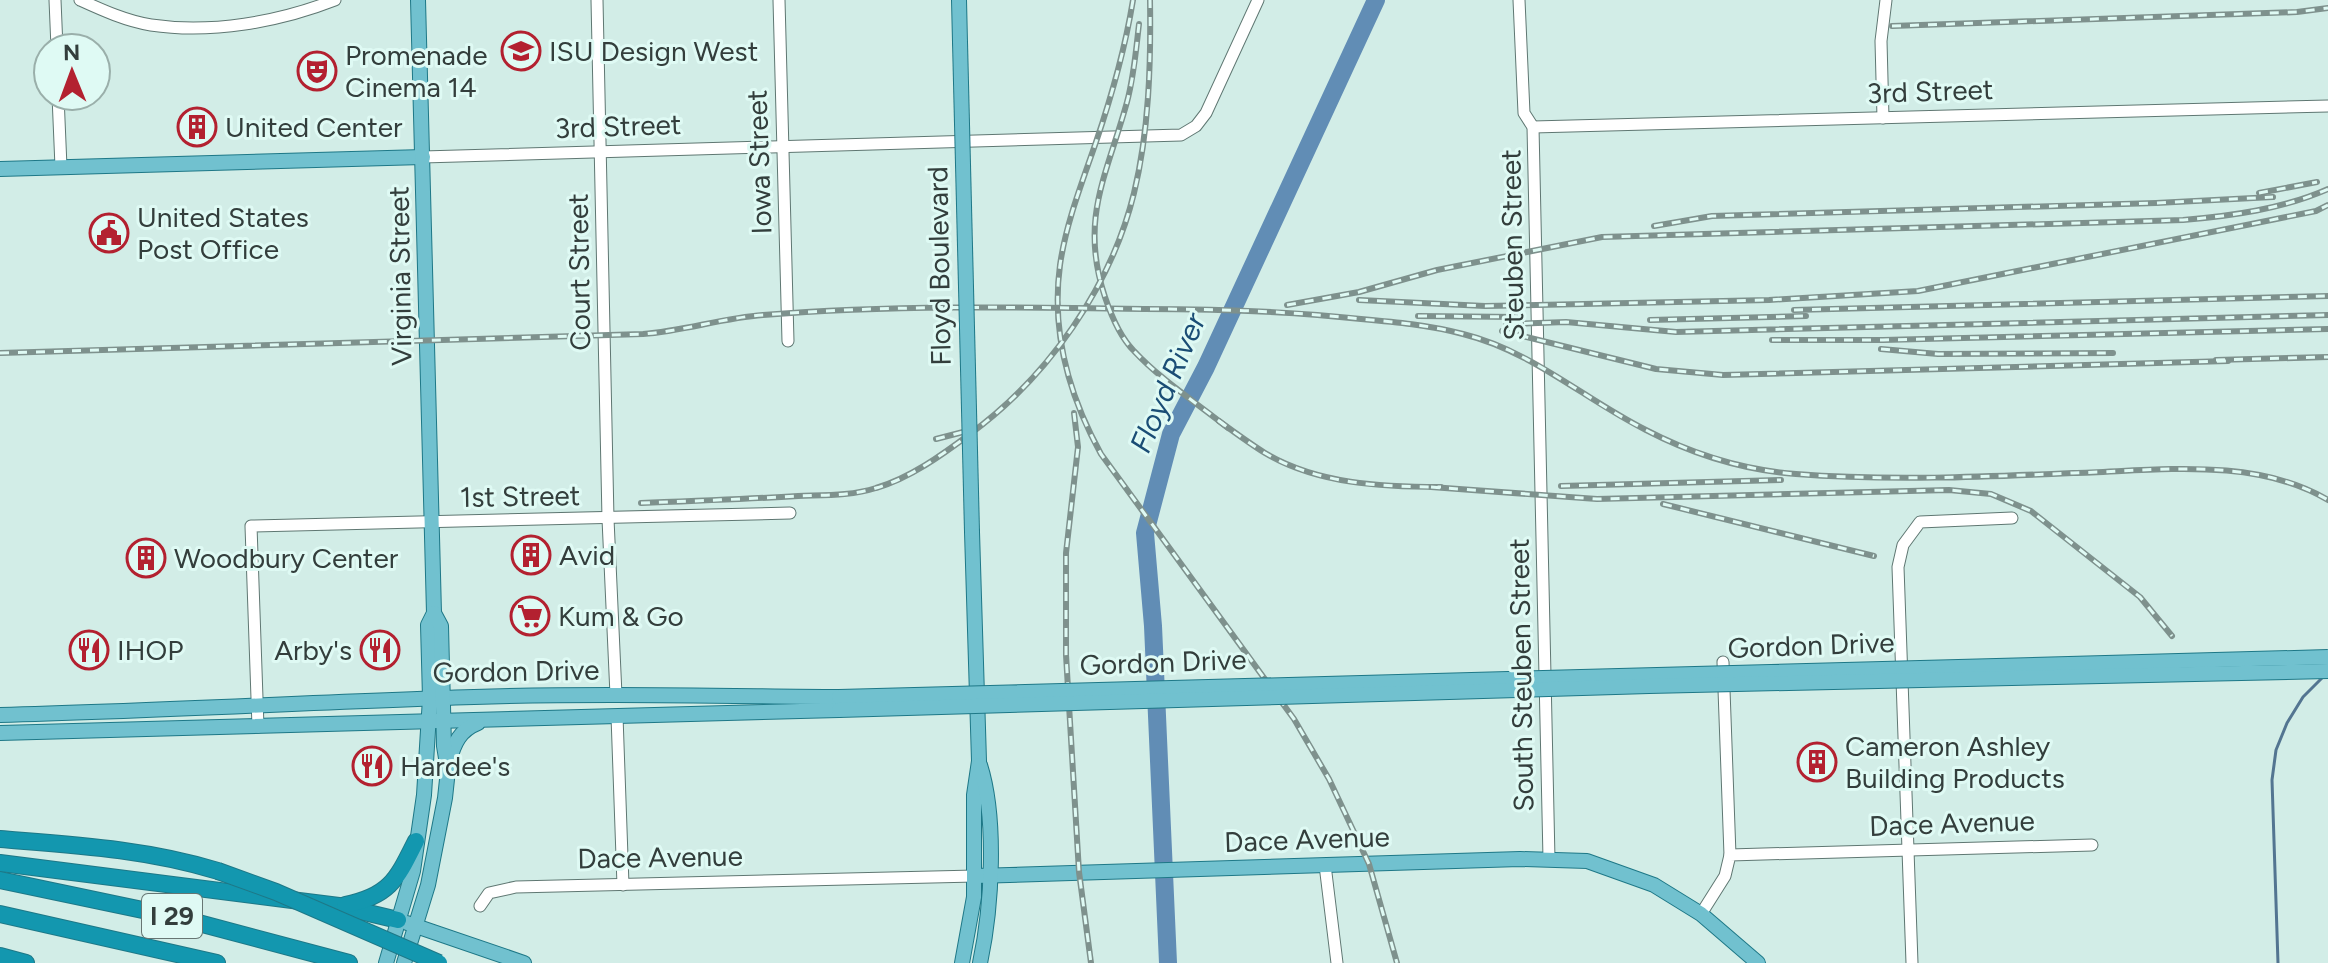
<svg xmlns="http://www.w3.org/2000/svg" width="2328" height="963" font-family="Figtree,sans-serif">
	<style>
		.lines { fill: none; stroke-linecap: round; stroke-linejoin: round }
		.stream { stroke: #537591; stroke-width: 3 }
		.river { stroke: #618db5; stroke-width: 18 }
		.minor-casing { stroke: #5f7772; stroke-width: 13 }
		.major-casing { stroke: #1e7887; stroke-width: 16 }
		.highway-casing { stroke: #1e7887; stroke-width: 18 }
		.minor { stroke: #fff; stroke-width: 11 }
		.major { stroke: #71c1cf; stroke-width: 14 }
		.highway { stroke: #1397af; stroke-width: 16 }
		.rail-casing { stroke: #7e918d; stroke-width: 6 }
		.rail { stroke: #dffaf4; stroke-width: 3; stroke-dasharray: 9; stroke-linecap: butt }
		.major-bridge-casing { stroke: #1e7887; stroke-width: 16; stroke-linecap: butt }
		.highway-bridge-casing { stroke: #1e7887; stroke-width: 18; stroke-linecap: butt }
		.major-bridge { stroke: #71c1cf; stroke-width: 14 }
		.highway-bridge { stroke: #1397af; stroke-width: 16 }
		.labels { text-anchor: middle; stroke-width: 6; stroke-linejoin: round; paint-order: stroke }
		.shield { fill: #dffaf4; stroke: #677673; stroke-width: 2 }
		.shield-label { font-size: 26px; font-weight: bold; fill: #333e3c }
		.poi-label { font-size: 28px; fill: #333e3c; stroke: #dffaf4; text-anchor: start }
		.street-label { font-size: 28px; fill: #333e3c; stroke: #dffaf4 }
		.water-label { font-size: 30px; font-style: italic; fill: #1a4d75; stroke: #dffaf4 }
	</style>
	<rect width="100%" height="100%" fill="#d2ede7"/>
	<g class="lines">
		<path class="stream" d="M2278,963L2272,780L2276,750L2287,723L2303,697L2322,678"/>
		<path class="river" d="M1168,963L1153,626L1145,533L1171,434L1206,367L1376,0"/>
		<g class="minor-casing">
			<g id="minor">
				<path d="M55,0L57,48"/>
				<path d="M80,0C102,10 126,21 151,25C211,34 279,22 335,0"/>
				<path d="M597,0L608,519L616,695"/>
				<path d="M779,0L788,341"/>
				<path d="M1519,0L1524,113L1533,127L1549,859"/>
				<path d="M58,96L61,167"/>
				<path d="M1883,118L1881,41L1886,0"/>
				<path d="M1533,127L2328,106"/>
				<path d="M423,157L1181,135L1196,126L1206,113L1258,0"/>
				<path d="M1723,662L1730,855"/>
				<path d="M617,716L623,885"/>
				<path d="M258,727L251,526L790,513"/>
				<path d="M1325,865L1337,963"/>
				<path d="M480,906L489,893L516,887L975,876"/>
				<path d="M1701,914L1725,876L1730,855L2092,845"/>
				<path d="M1912,963L1898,567L1903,545L1920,522L2012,518"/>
			</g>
		</g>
		<g class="major-casing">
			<g id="major">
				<path d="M959,0L960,42"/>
				<path d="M0,169L423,157"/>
				<path d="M0,715C158,711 316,702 474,697C595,693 717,696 839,697"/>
				<path d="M0,733L839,710"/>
				<path d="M449,762C454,743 460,730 478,723"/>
				<path d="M975,876L1520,859L1587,861L1654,885L1701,914L1758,963"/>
				<path d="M407,923L524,963"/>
				<path d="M386,963L413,871L424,795L430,698L428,625L434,613L418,0"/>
				<path d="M404,963L428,885L445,798L448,770L444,746L441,626L434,613"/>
				<path d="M962,963L974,897V795L979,761L972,532"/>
				<path d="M980,963C992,907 997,819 980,765"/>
			</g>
		</g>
		<g class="highway-casing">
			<g id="highway">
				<path d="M0,839C74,845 147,849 218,871"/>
				<path d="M0,863L339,906L398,920"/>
				<path d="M0,880L176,917L349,963"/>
				<path d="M345,905C390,896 397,879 416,841"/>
				<path d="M0,914L217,963"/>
				<path d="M0,956L26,963"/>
			</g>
		</g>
		<use href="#minor" class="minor"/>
		<use href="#major" class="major"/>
		<use href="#highway" class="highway"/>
		<g class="rail-casing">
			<g id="rail">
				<path d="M1133,0C1125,49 1112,95 1096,142C1082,183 1066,223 1060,265C1051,331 1069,396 1101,454L1294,719L1329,779L1369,864L1397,963"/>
				<path d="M1139,24C1136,50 1134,76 1127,102C1107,175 1079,219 1105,297C1111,315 1120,337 1134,351C1161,380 1197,403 1228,428"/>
				<path d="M1892,26L2297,12L2328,8"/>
				<path d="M2259,193L2317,182"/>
				<path d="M1654,226L1712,216L2156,203L2273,197"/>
				<path d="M1359,300L1485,306L1537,305L1769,300L1918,291L2316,211L2328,205"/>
				<path d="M1287,305L1359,292L1437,270L1602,237L2183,220C2231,216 2283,209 2328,189"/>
				<path d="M1794,310L2328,296"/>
				<path d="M1418,316L1518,317"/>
				<path d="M1650,320L1806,316"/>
				<path d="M1506,324L1566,322L1676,332L2328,315"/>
				<path d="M1502,331L1656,369L1723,375L2228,361"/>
				<path d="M1772,340H1883L2328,329"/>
				<path d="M1881,349L1938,354L2113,353"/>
				<path d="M0,353L643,334C684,331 722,318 763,315C888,305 1019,307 1144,309C1217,309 1288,311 1361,319C1395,322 1429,325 1463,334C1532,351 1584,399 1646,430C1692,454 1744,470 1796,474C1888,481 1981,477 2073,473C2155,471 2254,456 2328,500"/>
				<path d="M2216,360L2328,357"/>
				<path d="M1074,413L1078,447L1066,553V655L1079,872L1091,963"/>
				<path d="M1219,421C1234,432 1249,443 1265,453C1317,484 1382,487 1441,487"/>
				<path d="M936,439L967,431"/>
				<path d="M1561,486L1781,480"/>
				<path d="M1431,487L1597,499L1949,490L1991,494L2031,511L2140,597L2172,636"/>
				<path d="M641,503C693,501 746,499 798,496C824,495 851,496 876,488C910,478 942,455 970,434C1048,377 1111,287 1134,193C1149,131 1151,64 1150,0"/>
				<path d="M1663,504L1874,556"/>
			</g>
		</g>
		<use href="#rail" class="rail"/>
		<g class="major-bridge-casing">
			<g id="major-bridge">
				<path d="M960,42L972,532"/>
				<path d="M839,697L2328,657"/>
				<path d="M839,710L1649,686L2328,671"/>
			</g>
		</g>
		<g class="highway-bridge-casing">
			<path id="highway-bridge" d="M218,871L276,892L439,963"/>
		</g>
		<use href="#major-bridge" class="major-bridge"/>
		<use href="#highway-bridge" class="highway-bridge"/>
	</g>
	<defs>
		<g id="university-ring" transform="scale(2)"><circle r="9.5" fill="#dffaf4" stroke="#b32130" stroke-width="1.5"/><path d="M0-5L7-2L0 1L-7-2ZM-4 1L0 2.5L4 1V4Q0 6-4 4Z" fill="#b32130"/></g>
		<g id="theatre-ring" transform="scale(2)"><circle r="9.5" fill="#dffaf4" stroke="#b32130" stroke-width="1.5"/><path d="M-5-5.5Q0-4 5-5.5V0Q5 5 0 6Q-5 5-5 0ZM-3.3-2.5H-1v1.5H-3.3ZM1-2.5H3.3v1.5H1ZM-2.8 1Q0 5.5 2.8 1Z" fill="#b32130"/></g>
		<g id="building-ring" transform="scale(2)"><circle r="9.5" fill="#dffaf4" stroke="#b32130" stroke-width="1.5"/><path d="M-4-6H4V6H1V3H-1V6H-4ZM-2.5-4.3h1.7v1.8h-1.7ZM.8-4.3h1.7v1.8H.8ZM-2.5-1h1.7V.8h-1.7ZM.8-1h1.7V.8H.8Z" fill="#b32130"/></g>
		<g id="civic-ring" transform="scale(2)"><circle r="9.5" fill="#dffaf4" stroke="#b32130" stroke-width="1.5"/><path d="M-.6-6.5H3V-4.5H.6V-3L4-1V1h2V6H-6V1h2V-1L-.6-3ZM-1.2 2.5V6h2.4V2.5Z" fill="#b32130"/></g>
		<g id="supermarket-ring" transform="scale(2)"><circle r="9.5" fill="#dffaf4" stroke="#b32130" stroke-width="1.5"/><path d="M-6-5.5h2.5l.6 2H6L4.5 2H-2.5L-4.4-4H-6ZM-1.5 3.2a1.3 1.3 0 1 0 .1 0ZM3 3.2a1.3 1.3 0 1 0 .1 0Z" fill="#b32130"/></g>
		<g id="restaurant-ring" transform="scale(2)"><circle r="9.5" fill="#dffaf4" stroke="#b32130" stroke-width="1.5"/><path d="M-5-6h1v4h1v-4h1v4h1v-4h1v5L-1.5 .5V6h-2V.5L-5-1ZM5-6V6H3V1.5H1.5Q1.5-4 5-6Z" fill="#b32130"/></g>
	</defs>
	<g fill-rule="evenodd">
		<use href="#university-ring" x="521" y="51"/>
		<use href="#theatre-ring" x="317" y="71"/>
		<use href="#building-ring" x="197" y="127"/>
		<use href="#civic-ring" x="109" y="233"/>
		<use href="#building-ring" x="531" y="555"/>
		<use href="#building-ring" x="146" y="558"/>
		<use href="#supermarket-ring" x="530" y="616"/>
		<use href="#restaurant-ring" x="89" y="650"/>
		<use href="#restaurant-ring" x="380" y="650"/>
		<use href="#building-ring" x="1817" y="762"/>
		<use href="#restaurant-ring" x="372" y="766"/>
	</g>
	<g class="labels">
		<rect class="shield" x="142" y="894" width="60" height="44" rx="6"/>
		<g class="shield-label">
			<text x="172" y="925">I 29</text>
		</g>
		<g class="poi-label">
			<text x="549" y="61">ISU Design West</text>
			<text x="345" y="65">Promenade<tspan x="345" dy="32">Cinema 14</tspan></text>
			<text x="225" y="137">United Center</text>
			<text x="137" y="227">United States<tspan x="137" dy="32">Post Office</tspan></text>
			<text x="559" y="565">Avid</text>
			<text x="174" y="568">Woodbury Center</text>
			<text x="558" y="626">Kum &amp; Go</text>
			<text x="117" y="660">IHOP</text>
			<text x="352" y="660" text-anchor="end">Arby's</text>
			<text x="1845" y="756">Cameron Ashley<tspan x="1845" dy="32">Building Products</tspan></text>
			<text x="400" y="776">Hardee's</text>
		</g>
		<g class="street-label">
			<text transform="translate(1930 91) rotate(-2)" y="10">3rd Street</text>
			<text transform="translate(618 126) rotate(-2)" y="10">3rd Street</text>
			<text transform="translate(759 162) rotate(-92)" y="10">Iowa Street</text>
			<text transform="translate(1512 245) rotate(-91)" y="10">Steuben Street</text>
			<text transform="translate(939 266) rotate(-91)" y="10">Floyd Boulevard</text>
			<text transform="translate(579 272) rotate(-91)" y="10">Court Street</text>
			<text transform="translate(400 276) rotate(-91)" y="10">Virginia Street</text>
			<text transform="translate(520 496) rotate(-1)" y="10">1st Street</text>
			<text transform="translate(1811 645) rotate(-2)" y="10">Gordon Drive</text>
			<text transform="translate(1163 662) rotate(-2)" y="10">Gordon Drive</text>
			<text transform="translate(516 671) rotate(-1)" y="10">Gordon Drive</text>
			<text transform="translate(1521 675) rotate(-91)" y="10">South Steuben Street</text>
			<text transform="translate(1952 823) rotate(-2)" y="10">Dace Avenue</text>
			<text transform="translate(1307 839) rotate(-2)" y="10">Dace Avenue</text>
			<text transform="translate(660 857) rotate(-1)" y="10">Dace Avenue</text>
		</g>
		<g class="water-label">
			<text transform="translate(1168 383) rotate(-67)" y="10">Floyd River</text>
		</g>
	</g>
	<g transform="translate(72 72) rotate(359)"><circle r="38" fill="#dffaf4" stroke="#9aafaa" stroke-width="2"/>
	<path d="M0-6L14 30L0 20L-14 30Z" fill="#b32130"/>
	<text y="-12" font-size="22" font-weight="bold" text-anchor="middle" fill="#333e3c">N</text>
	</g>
</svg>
